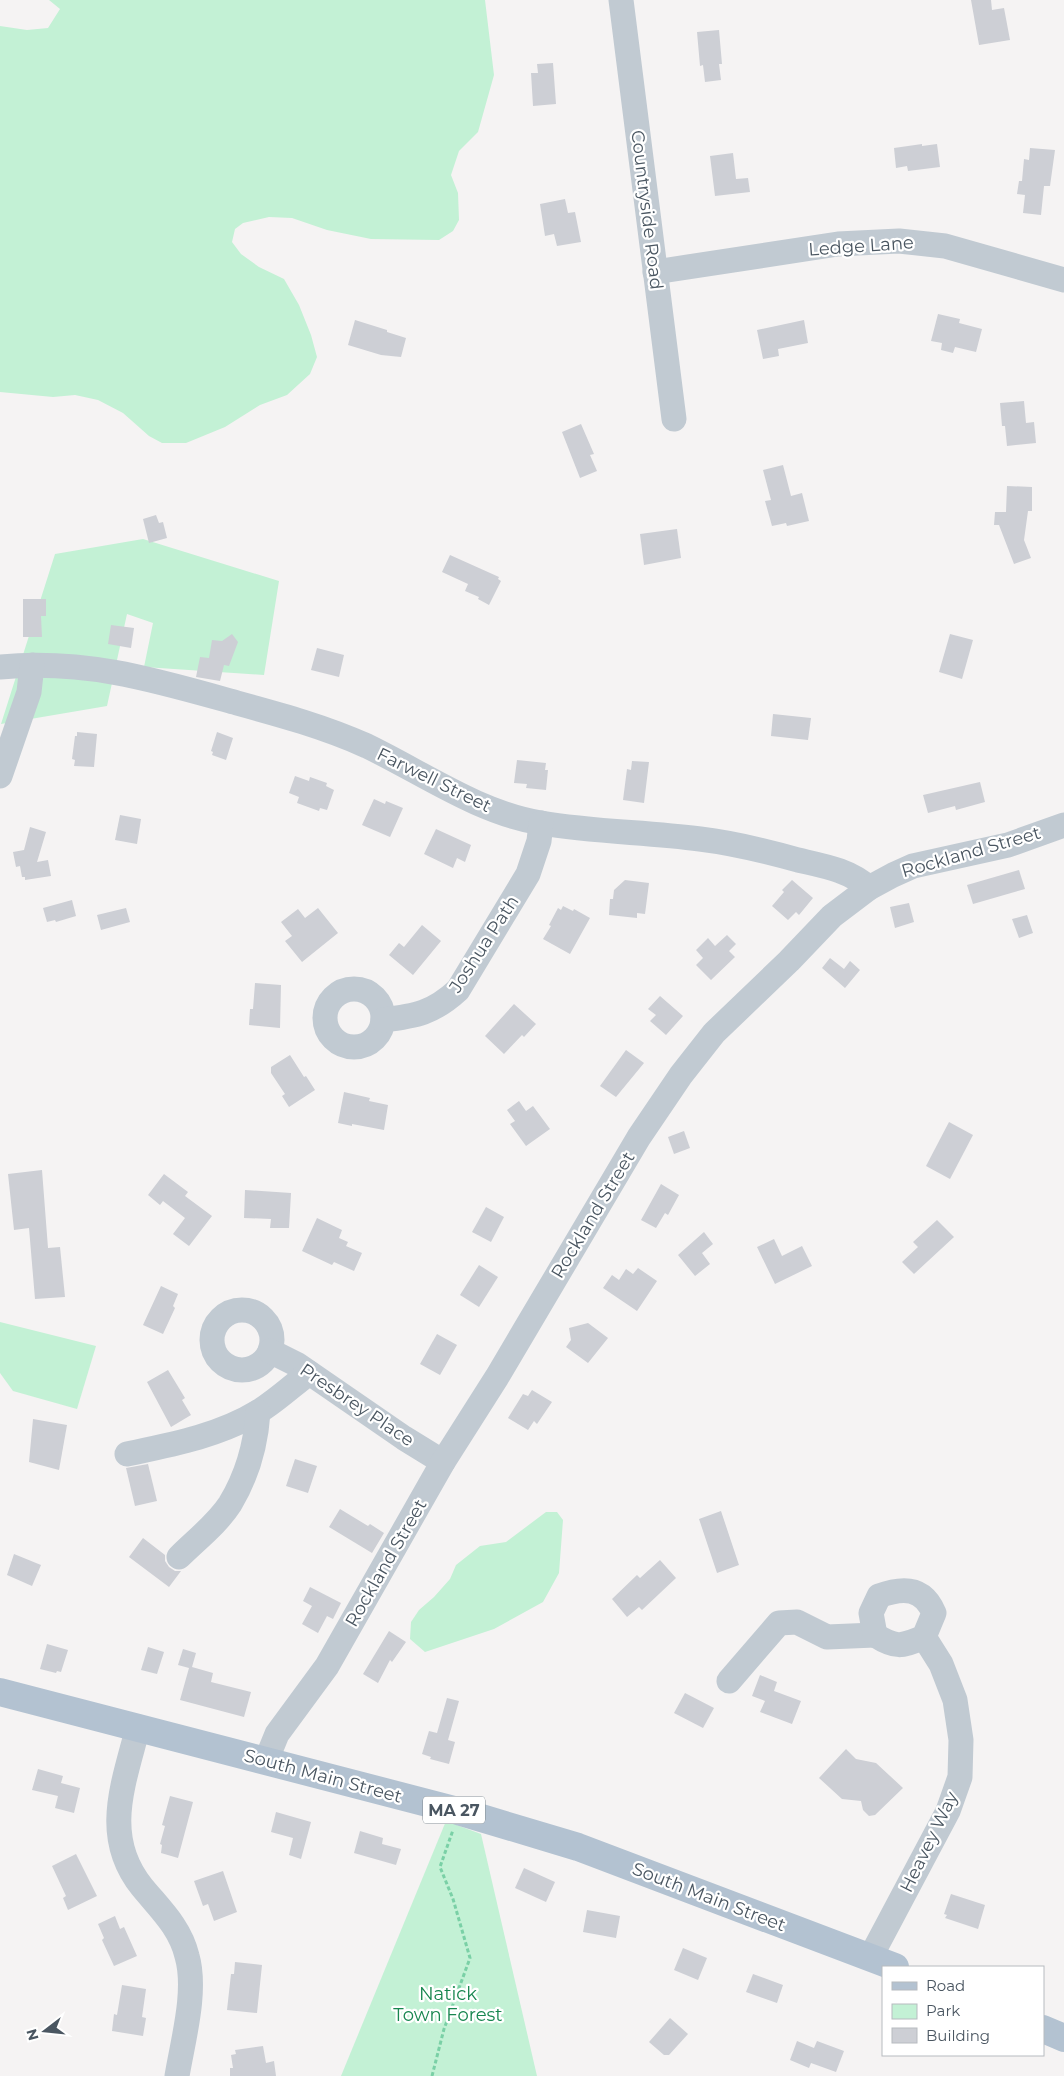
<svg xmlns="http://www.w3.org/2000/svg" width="1064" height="2076" font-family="Montserrat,sans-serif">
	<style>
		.green { fill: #c3f1d5 }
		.building { fill: #cdcfd5 }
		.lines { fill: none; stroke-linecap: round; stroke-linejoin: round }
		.path { stroke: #7ad0a6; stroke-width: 3; stroke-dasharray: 4 2.5; stroke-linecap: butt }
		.minor { stroke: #c1cad2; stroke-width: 25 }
		.major { stroke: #b3c2d1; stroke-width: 28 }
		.labels { text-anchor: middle; stroke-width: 4.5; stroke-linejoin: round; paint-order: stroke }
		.shield { fill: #fff; stroke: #808990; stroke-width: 1 }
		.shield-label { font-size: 16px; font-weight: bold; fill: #4a5661 }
		.street-label { font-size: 18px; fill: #4a5661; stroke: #fff }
		.park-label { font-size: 18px; fill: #17864f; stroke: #fff }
	</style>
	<rect width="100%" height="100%" fill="#f5f3f3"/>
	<g class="green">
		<path d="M49,0H485L494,75L478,132L459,151L451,175L458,193L459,220L453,231L439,240L371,239L327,230L292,218L269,217L243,223L235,229L232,242L241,254L259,267L284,279L299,305L311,335L317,357L310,374L287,395L260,405L225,427L186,443H162L149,436L123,413L98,400L75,395L53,397L0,392V26L27,30L48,28L60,9Z"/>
		<path d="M143,539L279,581L264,675L144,667L153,623L127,614L107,706L1,724L55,554Z"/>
		<path d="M0,1322L96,1346L77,1409L13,1391L0,1373Z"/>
		<path d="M546,1512H557L563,1520L559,1573L543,1602L494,1629L425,1652L410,1639L411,1622L419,1610L434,1597L450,1579L456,1565L480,1546L506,1542Z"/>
		<path d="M446,1821L481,1834L537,2076H341Z"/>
	</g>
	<g class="building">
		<path d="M971,0H991L992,10L1004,8L1010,40L979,45Z"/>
		<path d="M719,30L722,64H719L721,80L705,82L703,65L700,66L697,32Z"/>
		<path d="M553,63L556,104L533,106L531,73H538L537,64Z"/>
		<path d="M922,144V146L937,144L940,167L908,171L907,166L896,168L894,148Z"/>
		<path d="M1030,148L1055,150L1050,186H1044L1041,215L1023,213L1025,195L1017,194L1019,181H1022L1024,159L1029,160Z"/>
		<path d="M733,153L736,179L748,178L750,192L715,196L710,156Z"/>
		<path d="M565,199L568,213L575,212L581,242L557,246L554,234L545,236L540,204Z"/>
		<path d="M938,314L960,319L959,323L982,329L976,352L955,347L953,353L941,350L942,343L931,341Z"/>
		<path d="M355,320L387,330V332L406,338L401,357L381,355L348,345Z"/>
		<path d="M804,320L808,343L778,349L779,356L763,359L757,330Z"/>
		<path d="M1024,401L1026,423L1034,422L1036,443L1007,446L1005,426H1002L1000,403Z"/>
		<path d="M581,424L594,454L590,455L597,471L580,478L562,432Z"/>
		<path d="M783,465L791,496L802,493L809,521L787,526L786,523L772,526L765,501L771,500L763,470Z"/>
		<path d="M1007,486L1032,487V511H1028L1024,540L1031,558L1014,564L999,525H994L995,512H1006Z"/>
		<path d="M156,515L159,523L163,522L167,538L149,543L143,519Z"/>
		<path d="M677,529L681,558L644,565L640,534Z"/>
		<path d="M450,555L499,577L498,579L501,581L489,605L478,599L479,597L465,591L468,584L442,572Z"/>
		<path d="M23,599H46V616H41L42,637H23Z"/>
		<path d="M111,625L134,628L131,648L108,644Z"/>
		<path d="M232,634L238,642L229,666L224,665L220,681L196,677L200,657L209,658L212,640L222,641Z"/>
		<path d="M950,634L973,640L962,679L939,672Z"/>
		<path d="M317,648L344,655L339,677L311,670Z"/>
		<path d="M773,714L811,718L808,740L771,736Z"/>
		<path d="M77,732L97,734L94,767L74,766L75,760L72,759L75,736H77Z"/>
		<path d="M217,732L233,738L226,760L212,755L213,752L211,751Z"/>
		<path d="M517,760L546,763L545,770H548L546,790L526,788L527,784L514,783Z"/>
		<path d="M632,761L649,762L644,803L623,800L627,769L631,770Z"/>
		<path d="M295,776L309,781L310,777L327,783L326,786L334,790L327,810L320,808L319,811L297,803L299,797L289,793Z"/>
		<path d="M980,782L985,802L956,810L955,806L928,813L923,795Z"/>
		<path d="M374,799L385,804L386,801L403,808L390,837L362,825Z"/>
		<path d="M120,815L141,819L137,844L115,840Z"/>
		<path d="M30,827L46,832L37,862L48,860L51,876L25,880V877H22L20,866L16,867L13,852L24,850Z"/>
		<path d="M436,829L471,845L465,862L457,858L453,868L424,854Z"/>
		<path d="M1019,870L1025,889L973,904L967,885Z"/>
		<path d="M625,880L649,883L645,914L637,913V918L609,915L610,899H613L614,890Z"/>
		<path d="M792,880L813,898L799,915L796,912L788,920L772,906L784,892L782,890Z"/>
		<path d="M72,900L76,916L56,922L55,920L47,922L43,908Z"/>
		<path d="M909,903L914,922L895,928L890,907Z"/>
		<path d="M563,906L573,911L574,909L590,918L570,954L543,939L551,926L549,925L558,908L561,910Z"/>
		<path d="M126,908L130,922L101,930L97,915Z"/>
		<path d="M318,908L338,933L302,962L285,941L292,936L281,922L298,909L305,918Z"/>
		<path d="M1027,915L1033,933L1019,938L1012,919Z"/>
		<path d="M422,925L441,941L413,975L389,955L399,943L404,947Z"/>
		<path d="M727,935L736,944L729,951L735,957L711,980L696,965L703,958L696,950L708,938L715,946Z"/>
		<path d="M830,958L844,969L850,961L860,970L845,988L822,968Z"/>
		<path d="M255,983L281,985L280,1028L249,1025L250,1009H253Z"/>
		<path d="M660,996L683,1016L666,1035L650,1021L656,1015L648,1009Z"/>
		<path d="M514,1004L536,1024L524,1037L522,1035L504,1054L485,1036Z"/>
		<path d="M626,1050L644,1063L616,1097L600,1086Z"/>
		<path d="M290,1055L304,1077L306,1076L315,1090L289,1107L282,1096L285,1094L271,1073V1067Z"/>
		<path d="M344,1092L370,1098L369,1101L388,1105L384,1130L352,1124V1126L338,1123Z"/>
		<path d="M519,1101L526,1111L533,1106L550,1129L526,1146L510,1124L515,1121L507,1110Z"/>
		<path d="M949,1122L973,1135L950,1179L926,1166Z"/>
		<path d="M684,1131L690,1148L674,1154L668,1137Z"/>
		<path d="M42,1170L48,1248L60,1247L65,1297L35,1299L29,1228L14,1230L8,1174Z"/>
		<path d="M164,1174L188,1192L185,1196L212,1216L189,1246L173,1234L185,1218L163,1201L160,1205L148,1195Z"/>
		<path d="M661,1184L679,1195L668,1215L665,1213L656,1228L641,1220Z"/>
		<path d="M245,1190L291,1193L289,1228H270L271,1219L244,1218Z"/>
		<path d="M486,1207L504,1217L491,1242L472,1232Z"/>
		<path d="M317,1218L342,1230L339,1238L348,1242L346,1246L362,1253L354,1271L334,1262L332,1265L302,1251Z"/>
		<path d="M937,1220L954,1237L914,1274L902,1262L918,1247L913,1242Z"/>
		<path d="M704,1232L713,1244L702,1253L710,1264L695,1276L678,1255Z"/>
		<path d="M774,1239L782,1256L802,1246L812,1266L775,1284L757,1247Z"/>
		<path d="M479,1265L498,1277L479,1307L460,1295Z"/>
		<path d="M638,1268L657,1281L637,1311L603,1288L612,1275L619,1280L626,1269L633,1274Z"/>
		<path d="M161,1286L178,1294L173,1306L175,1308L163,1334L143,1325Z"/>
		<path d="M588,1323L608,1338L588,1363L566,1347L571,1340L569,1328Z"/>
		<path d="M437,1334L457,1345L440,1375L420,1364Z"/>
		<path d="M168,1370L185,1398L182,1400L191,1415L171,1427L147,1382Z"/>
		<path d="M532,1390L552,1402L537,1424L534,1421L528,1430L508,1418L523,1394L528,1396Z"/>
		<path d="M33,1419L67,1425L59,1470L29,1462Z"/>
		<path d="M295,1459L317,1466L308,1493L286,1486Z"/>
		<path d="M148,1464L157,1501L135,1506L126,1468Z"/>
		<path d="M340,1509L368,1526L370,1524L384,1533L372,1553L329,1527Z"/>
		<path d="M721,1511L739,1565L717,1573L699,1519Z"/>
		<path d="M143,1538L165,1555V1561L169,1567L175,1571H181L169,1587L129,1557Z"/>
		<path d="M14,1554L41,1565L32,1586L7,1575Z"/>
		<path d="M660,1560L676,1578L642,1610L639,1607L627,1617L612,1599L637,1575L640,1578Z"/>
		<path d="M310,1587L341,1603L333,1619L327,1616L318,1633L302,1624L312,1606L303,1601Z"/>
		<path d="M389,1631L406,1642L392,1662L390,1660L378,1683L363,1674Z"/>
		<path d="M47,1644L68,1650L61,1672L57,1671L56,1673L40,1669Z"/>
		<path d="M148,1647L164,1652L157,1674L141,1670Z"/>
		<path d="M183,1649L196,1653L192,1667L213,1673L211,1682L251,1692L244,1717L180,1700L189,1668L178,1665Z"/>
		<path d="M760,1675L777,1682L774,1691L801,1701L792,1724L760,1712L765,1701L752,1696Z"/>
		<path d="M685,1693L714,1708L703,1728L674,1713Z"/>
		<path d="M447,1698L459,1701L448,1740L455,1742L449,1764L430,1759L431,1757L422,1754L429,1731L437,1733Z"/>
		<path d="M846,1749L856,1759L876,1763L903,1788L875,1815L869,1816L863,1810L861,1801L842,1799L819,1778Z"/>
		<path d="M38,1769L63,1776L61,1783L80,1788L74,1813L55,1808L58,1796L32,1790Z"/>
		<path d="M170,1796L193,1802L178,1858L161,1853L162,1845L160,1844L165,1826L162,1825Z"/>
		<path d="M276,1812L311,1822L301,1859L289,1855L293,1838L271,1832Z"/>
		<path d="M360,1831L383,1838L382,1844L401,1849L396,1865L354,1853Z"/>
		<path d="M76,1854L97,1896L68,1910L63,1898L66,1896L52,1866Z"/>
		<path d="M524,1868L555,1882L546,1902L515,1888Z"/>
		<path d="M223,1871L237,1912L214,1921L208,1904L203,1906L194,1881Z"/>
		<path d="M951,1894L985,1905L978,1929L945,1918L947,1915L944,1914Z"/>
		<path d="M587,1910L620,1916L616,1938L583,1932Z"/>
		<path d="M115,1916L120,1929L124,1927L137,1956L114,1966L102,1940L104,1938L98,1924Z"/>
		<path d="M683,1948L707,1958L698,1980L674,1970Z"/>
		<path d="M235,1962L262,1965L257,2013L227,2010L231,1974H234Z"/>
		<path d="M753,1974L783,1985L777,2003L746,1992Z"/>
		<path d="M122,1985L146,1989L142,2017L146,2018L143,2036L112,2031L114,2014L117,2015Z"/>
		<path d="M670,2018L688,2034L669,2055H664L649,2042Z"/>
		<path d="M797,2041L814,2048L817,2041L844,2051L836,2072L811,2063L809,2068L790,2060Z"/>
		<path d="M263,2046L266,2063L274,2061L276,2076H230V2068H233L231,2055L236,2054L235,2050Z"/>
	</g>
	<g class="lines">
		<path class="path" d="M432,2076L444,2029L470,1958L453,1899L440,1867L453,1830"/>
		<g class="minor">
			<path d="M621,0L674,419"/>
			<path d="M655,272L838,244L899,241L945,246L1064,280"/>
			<path d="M0,667C86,659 155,680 237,703C281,715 325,727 367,746C423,773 479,813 541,823C594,832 647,832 700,839C733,843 766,851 798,860C824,866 849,870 869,888"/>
			<path d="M0,776L29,692L32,665"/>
			<circle cx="354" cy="1018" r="29"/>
			<path d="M383,1020C416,1016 433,1013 458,990L528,874L539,841L541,823"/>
			<circle cx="242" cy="1340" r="30"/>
			<path d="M270,1351L298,1365L404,1438L443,1462"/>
			<path d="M127,1454C170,1445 219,1436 258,1412C276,1401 292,1386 309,1373"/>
			<path d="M179,1557C196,1540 217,1524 230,1504C247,1476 256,1444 258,1412"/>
			<path d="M729,1681L779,1623L797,1622L827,1637L875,1635"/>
			<path d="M138,1727C124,1783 101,1836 142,1887C160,1909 180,1927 187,1956C197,1991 183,2040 177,2076"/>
			<path d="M266,1761L277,1734L327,1666L443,1462L497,1377L639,1137L681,1075L714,1033L789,961L832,916L869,888L893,875L913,866L1008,845L1064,825"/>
			<path d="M870,1958L948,1811L960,1777L961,1740L955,1700L941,1664L924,1637C902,1647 895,1648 875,1635L871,1613L879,1596C903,1587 923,1587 934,1613L924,1637"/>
		</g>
		<g class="major">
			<path d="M0,1692L458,1811L578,1847L895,1967"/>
			<path d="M1043,2029L1064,2038"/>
		</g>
	</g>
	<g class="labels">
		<rect class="shield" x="423" y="1796.5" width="62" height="27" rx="4"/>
		<g class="shield-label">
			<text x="454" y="1816">MA 27</text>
		</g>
		<g class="street-label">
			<text transform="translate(647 210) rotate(83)" y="6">Countryside Road</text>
			<text transform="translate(861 246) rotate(-4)" y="6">Ledge Lane</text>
			<text transform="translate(434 780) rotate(26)" y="6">Farwell Street</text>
			<text transform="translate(971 852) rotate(-16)" y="6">Rockland Street</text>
			<text transform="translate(484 944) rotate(-57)" y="6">Joshua Path</text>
			<text transform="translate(593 1215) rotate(-59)" y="6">Rockland Street</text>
			<text transform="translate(357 1405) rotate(34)" y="6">Presbrey Place</text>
			<text transform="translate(386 1563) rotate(-60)" y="6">Rockland Street</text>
			<text transform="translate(323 1776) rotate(15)" y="6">South Main Street</text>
			<text transform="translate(929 1842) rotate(-64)" y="6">Heavey Way</text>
			<text transform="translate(709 1897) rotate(21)" y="6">South Main Street</text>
		</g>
		<g class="park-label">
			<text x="448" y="2000">Natick<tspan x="448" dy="21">Town Forest</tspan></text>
		</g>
	</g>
	<rect x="882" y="1966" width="162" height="90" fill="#ffffff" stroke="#b7bbc0"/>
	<rect x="892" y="1982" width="25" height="8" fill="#b3c2d1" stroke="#b7bbc0"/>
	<text x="926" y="1991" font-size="15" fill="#4a5661">Road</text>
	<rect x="892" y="2004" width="25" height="15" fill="#c3f1d5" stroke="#b7bbc0"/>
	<text x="926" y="2016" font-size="15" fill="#4a5661">Park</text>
	<rect x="892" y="2028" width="25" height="15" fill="#cdcfd5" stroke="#b7bbc0"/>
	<text x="926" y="2041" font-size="15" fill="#4a5661">Building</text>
	<g transform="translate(45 2031) rotate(254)" stroke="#ffffff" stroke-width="4" paint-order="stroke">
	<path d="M0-4L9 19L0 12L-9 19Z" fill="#4a5661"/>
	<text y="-8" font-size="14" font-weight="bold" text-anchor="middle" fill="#4a5661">N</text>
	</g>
</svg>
